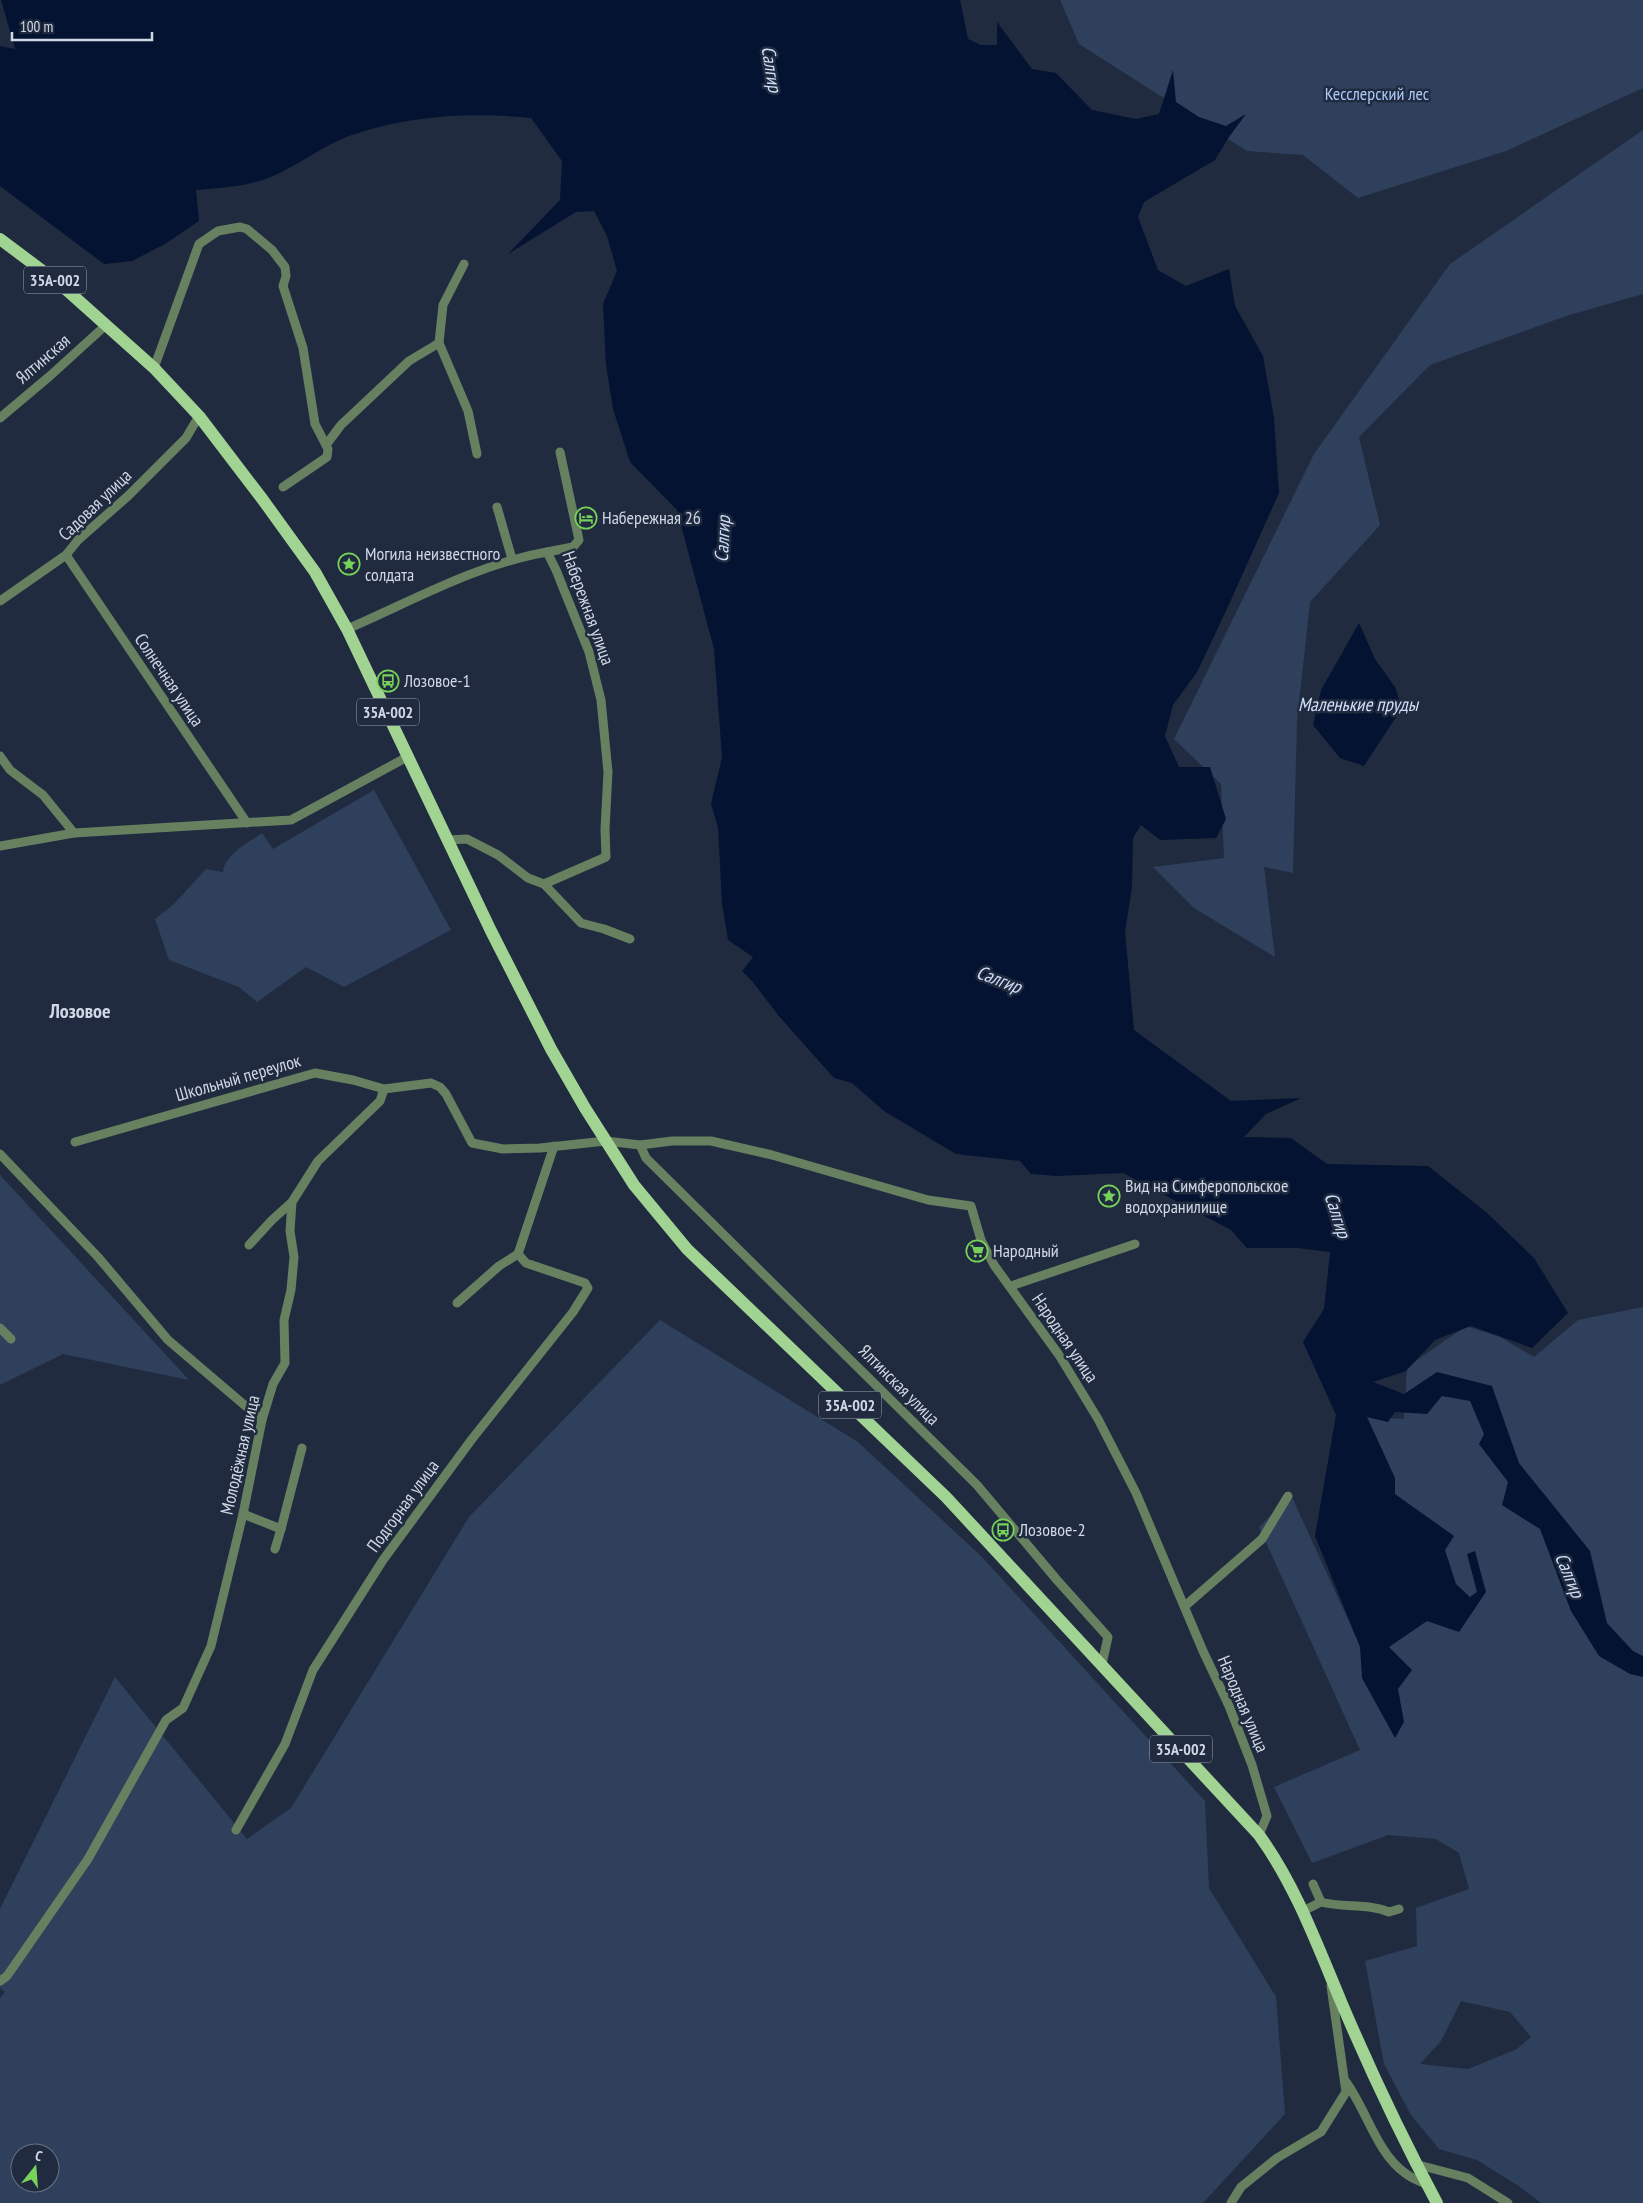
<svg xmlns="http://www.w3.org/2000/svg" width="1643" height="2203" font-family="'PT Sans Narrow',sans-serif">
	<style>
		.green { fill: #2f405d; fill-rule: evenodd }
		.water { fill: #041331 }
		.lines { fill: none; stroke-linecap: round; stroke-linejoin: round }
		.minor { stroke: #678060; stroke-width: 9 }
		.primary { stroke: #a1d492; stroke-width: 12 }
		.labels { text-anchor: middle; stroke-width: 5; stroke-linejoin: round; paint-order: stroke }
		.shield { fill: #202b3f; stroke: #9ca4b3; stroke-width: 1 }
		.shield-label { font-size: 16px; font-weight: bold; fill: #d1d8e5 }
		.park-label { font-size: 18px; fill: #adc9fa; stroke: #202b3f }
		.street-label { font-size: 18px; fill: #d1d8e5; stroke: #202b3f }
		.poi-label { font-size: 18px; fill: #d1d8e5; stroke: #202b3f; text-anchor: start }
		.water-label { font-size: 19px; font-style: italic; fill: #d1dff8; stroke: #202b3f }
		.quarter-label { font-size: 20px; font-weight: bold; fill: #d1d8e5; stroke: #202b3f }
	</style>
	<rect width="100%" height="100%" fill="#202b3f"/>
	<g class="green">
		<path d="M1060,0H1643V88L1506,151L1358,198L1303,155L1247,151L1079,44Z"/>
		<path d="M1643,130V294L1566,316L1430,365L1359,437L1380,525L1310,602L1297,721L1293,873L1264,867L1275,957L1194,908L1153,867L1224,858L1221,784L1174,739L1314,454L1450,264Z"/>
		<path d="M374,790L451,930L344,987L306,967L257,1002L239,987L169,960L155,919L174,904L206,869L223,872C225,854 248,843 262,833L273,849Z"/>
		<path d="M0,1175L189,1380L63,1354L0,1385Z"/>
		<path d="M1643,1307V2203H1541L1520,2187L1477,2160L1439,2149L1411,2115L1384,2064L1365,1961L1417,1946L1416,1908L1469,1889L1459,1853L1436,1839L1388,1835L1312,1863L1274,1787L1360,1750L1259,1527L1291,1495L1356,1637L1358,1416L1404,1419L1407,1367L1466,1326L1500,1337L1534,1357L1578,1320ZM1461,2001L1510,2012L1531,2037L1517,2049L1468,2069L1420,2064L1441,2041Z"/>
		<path d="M660,1320L858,1442L981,1556L1205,1801L1209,1888L1276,1997L1285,2114L1203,2203H0V1998L5,1992L0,1988V1909L115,1677L247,1839L291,1808L469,1517ZM20,2153H50V2183H20Z"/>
	</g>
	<g class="water">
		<path d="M1,0H960L968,39L981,45H997V22L1032,69L1056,73L1092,110L1136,119L1159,114L1173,70L1176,102L1199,117L1226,126L1246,114L1229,137L1215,160L1144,202L1138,217L1158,270L1186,286L1229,269L1235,306L1263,356L1274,418L1279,493L1226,611L1197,672L1173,705L1165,736L1179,767H1210L1226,819L1216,838L1160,840L1141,825L1133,838L1132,887L1125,932L1134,1030L1231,1101L1301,1098L1266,1114L1244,1137L1291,1138L1327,1164L1428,1166L1486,1212L1534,1258L1568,1313L1532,1348L1471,1326L1435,1340L1406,1371L1373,1382L1404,1394L1437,1372L1492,1386L1519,1463L1590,1551L1607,1623L1633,1651L1643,1656V1677L1630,1674L1599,1656L1571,1611L1540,1529L1502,1505L1508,1482L1479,1444L1484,1434L1470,1401L1442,1396L1427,1414L1395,1412L1388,1422L1367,1417L1395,1478V1494L1454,1536L1445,1550L1456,1584L1470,1597L1477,1592L1467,1554L1475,1551L1486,1592L1459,1632L1427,1621L1389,1647L1412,1670L1398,1689L1404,1722L1395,1738L1362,1678L1360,1647L1315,1536L1336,1415L1303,1342L1324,1309L1330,1252L1298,1248H1247L1231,1230L1123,1173L1057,1176L1031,1174L1020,1161L956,1154L884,1111L852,1083L834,1078L778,1015L752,981L742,971L753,957L728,940L722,904L718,827L711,804L722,757L714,649L677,510L630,462L613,409L606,365L603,304L617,271L607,236L594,211L576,212L508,254L560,200L562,161L531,118C472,112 411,115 355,134C323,144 295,169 263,180C241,187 219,188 196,190L199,221L165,244L132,261L104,264L0,186V46L15,49Z"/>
		<path d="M1359,623L1375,659L1395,687L1402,708L1364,766L1340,758L1313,725L1321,690Z"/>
	</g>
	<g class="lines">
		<g class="minor">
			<path d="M464,264L443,305L439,343L468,411L477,454"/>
			<path d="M154,368L199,244L218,231L240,227L247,229L272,250L285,267L286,276L283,286L303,348L315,424L328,449L327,457L283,487"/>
			<path d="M0,418L51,375L106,325"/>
			<path d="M326,445L341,425L409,361L439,343"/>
			<path d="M497,507L512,559"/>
			<path d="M66,555L247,823"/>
			<path d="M0,601L66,555L78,540L128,496L186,438L199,416"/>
			<path d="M347,629C412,601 477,564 547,552"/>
			<path d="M0,756L10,770L43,795L74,833"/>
			<path d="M447,840L467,839L498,855L528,878L544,884L606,857L605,829L608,772L601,700L589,652L556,570L547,552L573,547L579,540L560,452"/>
			<path d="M0,846L74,833L291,820L409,756"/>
			<path d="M544,884L581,923L604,929L630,939"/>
			<path d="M75,1142L315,1073L353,1080L384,1089L431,1083L440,1087L446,1094L472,1143L503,1149L540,1148L606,1141L640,1145L672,1141H711L772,1155L928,1200L971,1206L981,1240L994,1265L1059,1355L1098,1419L1136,1493L1203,1651L1229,1706L1252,1765L1267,1816L1259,1835"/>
			<path d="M640,1145L646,1158L977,1485L1057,1580L1108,1637L1102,1664"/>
			<path d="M0,1154L98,1257L168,1340L262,1420"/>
			<path d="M249,1245L272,1220L292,1202"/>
			<path d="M1011,1286L1135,1244"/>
			<path d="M457,1303L499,1266L518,1254L554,1146"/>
			<path d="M0,1328L11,1339"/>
			<path d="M243,1514L281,1529L275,1549"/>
			<path d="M281,1529L302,1448"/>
			<path d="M1185,1606L1262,1539L1288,1496"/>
			<path d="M236,1830L285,1744L313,1670L383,1560L472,1439L573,1312L588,1288L585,1283L526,1263L518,1254"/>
			<path d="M1313,1884L1321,1902"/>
			<path d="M1303,1911L1321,1902C1343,1908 1368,1903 1389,1912L1399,1909"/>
			<path d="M0,1981L7,1976L88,1859L166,1720L183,1708L211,1646L243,1514L262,1420L273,1384L285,1363L284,1320L291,1290L294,1257L290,1231L292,1202L318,1161L380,1101L384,1089"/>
			<path d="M1346,2082C1367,2111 1377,2153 1405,2173C1411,2178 1419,2181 1426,2184"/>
			<path d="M1415,2164L1468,2178L1508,2203"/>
			<path d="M1231,2203L1241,2187L1277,2158L1321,2132L1346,2092L1331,1986"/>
		</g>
		<path class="primary" d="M0,239L60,284L154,368L199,416L263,500L315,572L347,629L491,931L551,1049L585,1108L634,1185L687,1249L946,1497L1259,1835C1296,1886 1318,1947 1342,2004C1371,2072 1402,2138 1437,2203"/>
	</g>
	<defs>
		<g id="hotel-ring" transform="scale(1.125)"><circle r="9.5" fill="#202b3f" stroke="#77d259" stroke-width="1.5"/><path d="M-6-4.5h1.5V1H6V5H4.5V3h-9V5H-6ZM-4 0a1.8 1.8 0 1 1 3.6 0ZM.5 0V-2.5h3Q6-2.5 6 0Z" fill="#77d259"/></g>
		<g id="sight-ring" transform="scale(1.125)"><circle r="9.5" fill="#202b3f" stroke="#77d259" stroke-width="1.5"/><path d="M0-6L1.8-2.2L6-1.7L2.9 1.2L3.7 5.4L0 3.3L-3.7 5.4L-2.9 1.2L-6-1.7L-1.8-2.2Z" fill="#77d259"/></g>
		<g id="bus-ring" transform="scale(1.125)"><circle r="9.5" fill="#202b3f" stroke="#77d259" stroke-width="1.5"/><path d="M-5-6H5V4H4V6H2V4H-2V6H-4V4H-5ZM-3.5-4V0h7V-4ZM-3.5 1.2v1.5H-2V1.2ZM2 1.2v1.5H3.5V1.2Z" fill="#77d259"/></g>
		<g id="supermarket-ring" transform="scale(1.125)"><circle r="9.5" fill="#202b3f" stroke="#77d259" stroke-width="1.5"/><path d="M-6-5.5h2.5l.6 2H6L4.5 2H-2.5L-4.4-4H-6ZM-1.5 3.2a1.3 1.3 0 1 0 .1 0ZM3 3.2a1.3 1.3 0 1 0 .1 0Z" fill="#77d259"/></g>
	</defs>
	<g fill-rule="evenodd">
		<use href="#hotel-ring" x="586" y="518"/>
		<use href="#sight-ring" x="349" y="564"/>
		<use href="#bus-ring" x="388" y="681"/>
		<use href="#sight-ring" x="1109" y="1196"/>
		<use href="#supermarket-ring" x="977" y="1251"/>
		<use href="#bus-ring" x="1003" y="1530"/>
	</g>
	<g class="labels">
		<g class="shield">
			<rect x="24" y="266.5" width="62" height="27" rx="4"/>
			<rect x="357" y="698.5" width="62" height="27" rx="4"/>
			<rect x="819" y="1391.5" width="62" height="27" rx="4"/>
			<rect x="1150" y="1735.5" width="62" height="27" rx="4"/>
		</g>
		<g class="shield-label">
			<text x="55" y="286">35А-002</text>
			<text x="388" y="718">35А-002</text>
			<text x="850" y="1411">35А-002</text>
			<text x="1181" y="1755">35А-002</text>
		</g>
		<g class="park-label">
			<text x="1377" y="100">Кесслерский лес</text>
		</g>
		<g class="street-label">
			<text transform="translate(43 359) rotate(-41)" y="6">Ялтинская</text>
			<text transform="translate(95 505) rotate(-44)" y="6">Садовая улица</text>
			<text transform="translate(588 608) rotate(70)" y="6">Набережная улица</text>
			<text transform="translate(169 680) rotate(56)" y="6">Солнечная улица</text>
			<text transform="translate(238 1078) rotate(-16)" y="6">Школьный переулок</text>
			<text transform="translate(1065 1338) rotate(56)" y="6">Народная улица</text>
			<text transform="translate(899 1385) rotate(45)" y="6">Ялтинская улица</text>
			<text transform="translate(240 1455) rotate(-77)" y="6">Молодёжная улица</text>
			<text transform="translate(403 1506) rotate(-54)" y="6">Подгорная улица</text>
			<text transform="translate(1243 1704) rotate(67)" y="6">Народная улица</text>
		</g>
		<g class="poi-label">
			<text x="602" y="524">Набережная 26</text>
			<text x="365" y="560">Могила неизвестного<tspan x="365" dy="21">солдата</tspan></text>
			<text x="404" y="687">Лозовое-1</text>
			<text x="1125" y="1192">Вид на Симферопольское<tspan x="1125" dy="21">водохранилище</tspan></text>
			<text x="993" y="1257">Народный</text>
			<text x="1019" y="1536">Лозовое-2</text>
		</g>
		<g class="water-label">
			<text transform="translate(772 69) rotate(81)" y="7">Салгир</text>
			<text transform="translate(722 539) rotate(-87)" y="7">Салгир</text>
			<text x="1358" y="711">Маленькие пруды</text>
			<text transform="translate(999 979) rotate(21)" y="7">Салгир</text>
			<text transform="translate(1338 1215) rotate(72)" y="7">Салгир</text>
			<text transform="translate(1570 1575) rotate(67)" y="7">Салгир</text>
		</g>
		<g class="quarter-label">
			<text x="80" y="1018">Лозовое</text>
		</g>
	</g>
	<g transform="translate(35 2168) rotate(17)"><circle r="24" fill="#202b3f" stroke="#677081"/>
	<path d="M0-4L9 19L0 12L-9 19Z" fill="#77d259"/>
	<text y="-8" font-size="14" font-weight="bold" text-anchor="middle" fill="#d1d8e5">С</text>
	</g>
	<path d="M12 32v8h140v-8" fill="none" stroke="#d1d8e5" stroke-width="2.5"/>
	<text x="20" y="32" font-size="15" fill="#d1d8e5" stroke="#202b3f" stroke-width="4" paint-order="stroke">100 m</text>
</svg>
